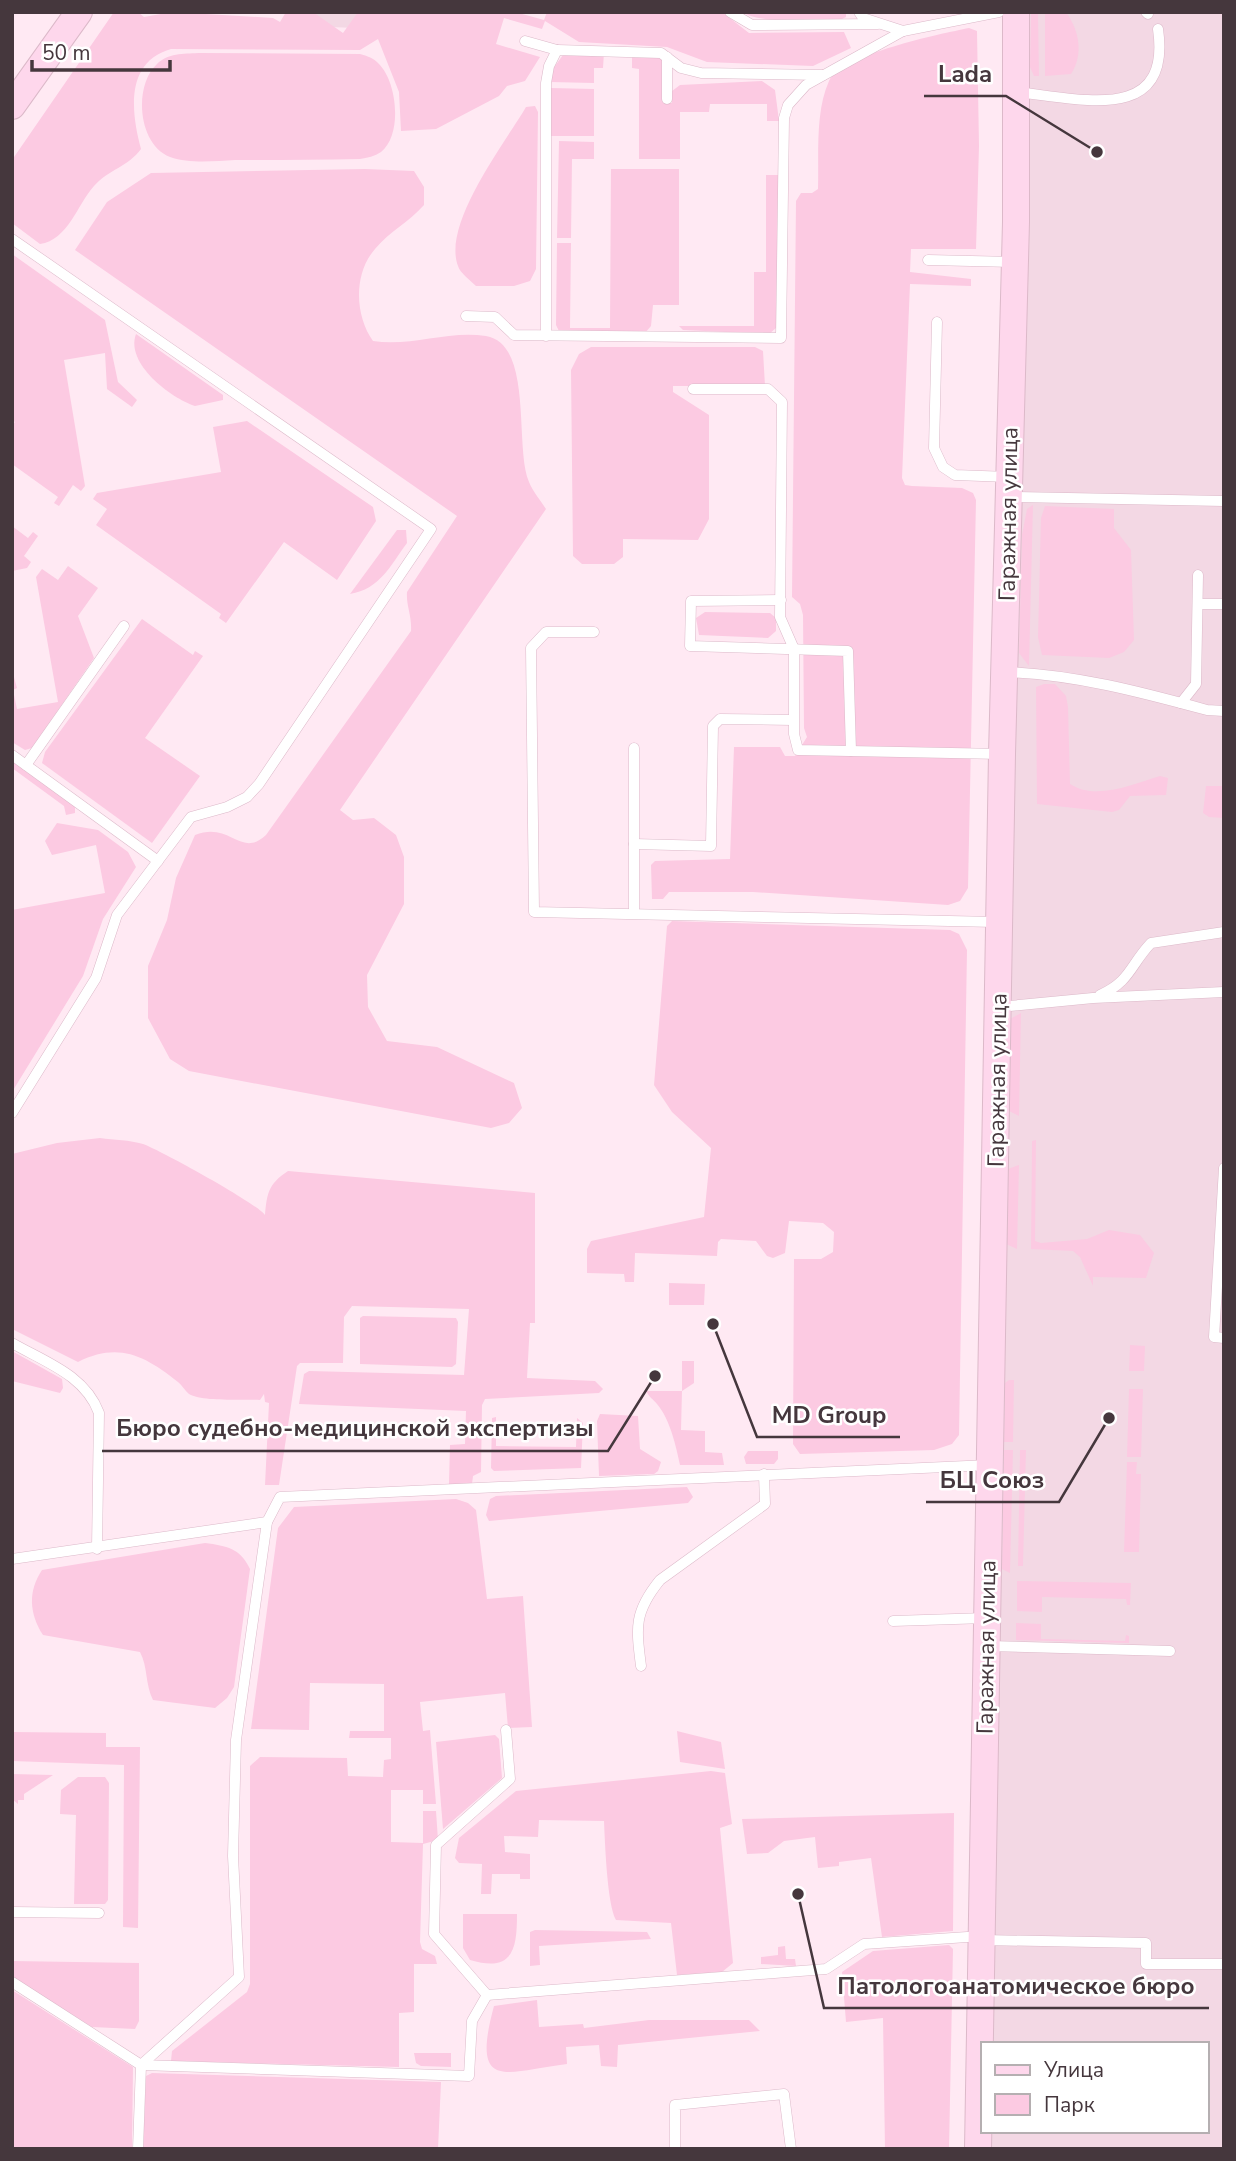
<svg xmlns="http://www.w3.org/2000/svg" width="1236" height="2161" font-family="'Nunito Sans',sans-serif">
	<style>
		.built { fill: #f3d8e4 }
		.green { fill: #fccae2 }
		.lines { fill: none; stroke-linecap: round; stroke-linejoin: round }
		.lane-casing { stroke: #dcb9c9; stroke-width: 11 }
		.secondary-casing { stroke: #dcb9c9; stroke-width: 28 }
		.lane { stroke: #fff; stroke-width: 10 }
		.secondary { stroke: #fed7ec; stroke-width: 26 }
		.labels { text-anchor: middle; stroke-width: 5; stroke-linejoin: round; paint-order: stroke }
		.street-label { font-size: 23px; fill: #45373d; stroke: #fff }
		.leader { fill: none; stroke: #45373d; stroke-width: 2.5 }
		.callout-dot { fill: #45373d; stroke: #fff; stroke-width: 2.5 }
		.callout-label { font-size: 24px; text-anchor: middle; font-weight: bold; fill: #45373d; stroke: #fff; stroke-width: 5; stroke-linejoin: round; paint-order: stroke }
	</style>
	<rect width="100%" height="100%" fill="#ffe9f3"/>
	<g class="built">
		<path d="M308,12H369L357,28L329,27Z"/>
		<path d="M1028,12H1224V2149H990V2131H1206V2044H992Z"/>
	</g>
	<g class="green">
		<path d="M114,12H138L144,17L172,12L273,18L280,22L286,12H313L343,33L358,12H515L544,20L547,12H722L749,33L844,32L851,48L813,66L707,62L667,47L579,42L545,21L542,29L504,18L496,44L540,57L525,81L507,86L499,96L436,129L401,131L399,92L378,39L360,50L171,49C125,62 131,112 141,149C129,166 108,170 94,186C77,205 68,240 40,244L12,223V160Z"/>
		<path d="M742,12H846V17L842,19C816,19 762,25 742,12Z"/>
		<path d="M1031,12H1038L1039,76H1034L1030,67Z"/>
		<path d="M1045,12H1066C1079,30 1084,54 1071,74L1045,76Z"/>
		<path d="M969,28L977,31L979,146L976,249H911L910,272L971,279V286L910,284L902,478L905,485L912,486L962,488L973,493L976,500L968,888L960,901L948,905L753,892H669L663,899H652L651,865L655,861L730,859L734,747H780L785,756H795L807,737L804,728L803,615L800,604L792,597L796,201L801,193H812L818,189C819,155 815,112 829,81C842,54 940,34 969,28Z"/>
		<path d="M604,52L603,68H594V83L550,82L552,70L563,55Z"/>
		<path d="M198,53L360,54C367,56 374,58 379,64C397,82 403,134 381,152C375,156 367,158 360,159C318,160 277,160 235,160C215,161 190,164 170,157C138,145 133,86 157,64C168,53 183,54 198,53Z"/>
		<path d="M632,53L662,57L664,103H672V91L680,85L762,81L775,90L779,121H767V104H710L709,112H680V159H639V69L632,68Z"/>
		<path d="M550,88L594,89V136H550Z"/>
		<path d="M535,106L538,112L536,269L530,281L514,286H476C471,281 460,273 458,266C442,224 505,143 526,107Z"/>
		<path d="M559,141L594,142V159H572L571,238H557Z"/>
		<path d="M365,169L414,171L424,187V205C409,222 389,232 375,249C353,274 355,316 373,341C411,347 448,330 486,336C534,344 514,448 529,482C533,492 541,501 546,509L340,810L353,820L374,818L396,835L404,857V904L367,975L368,1007L387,1041L437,1047L514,1083L522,1108L509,1123L491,1128L189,1071L170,1059L148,1018V966L167,920L176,878L195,835C231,821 240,859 266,835L411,631C412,615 406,606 407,592L457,516L75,250L107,202L151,173Z"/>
		<path d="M611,169H679V305H653L651,326L644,334L559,331L556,325L557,243H571L570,328H610Z"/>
		<path d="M766,175H779L776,328L769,334L683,330L679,326H754V272H766Z"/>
		<path d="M12,254L105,320L118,382L137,400L132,407L107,389L105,353L64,360L85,486L81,491L73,485L59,506L54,503L58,497L12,464V426L15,422L12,420Z"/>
		<path d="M136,334L223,395V400L195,406C170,398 125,363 136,334Z"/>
		<path d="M591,347H755L763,351L765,386H673V392L709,415V519L698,540L623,539V557L614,564H582L573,556L571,370L579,354Z"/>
		<path d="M247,421L373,507L376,521L337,580L284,542L226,623L219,618L221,614L96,525L107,509L93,499L97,493L221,472L213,427Z"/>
		<path d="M1033,505L1029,666L1019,653L1022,535L1027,509Z"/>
		<path d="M1045,506L1114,509V528L1131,550L1134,640L1124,652L1109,658L1042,655L1038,637L1041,518Z"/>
		<path d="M12,526L28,538L33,532L38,536L24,556L31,562L27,568L12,571Z"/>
		<path d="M397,530H406L407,543C390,566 380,589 350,594Z"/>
		<path d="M68,566L98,588L78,616L94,658L32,748L25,750L12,742V670L17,688L13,690L17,709L58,702L36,577L42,569L58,580Z"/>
		<path d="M705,612L770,613L776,618V631L768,638L699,635L696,618Z"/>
		<path d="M142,619L193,655L195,651L203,656L145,738L200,776L152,843L42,763L45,752Z"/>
		<path d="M1044,684H1055L1066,696L1068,707L1070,784C1096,801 1133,784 1160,776L1168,778L1166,795L1130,796L1119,810L1112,812L1037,804L1036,687Z"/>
		<path d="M12,761L75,807V813L66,815L64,806L12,768Z"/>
		<path d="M1206,786H1224V818L1209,817L1203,813Z"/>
		<path d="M57,823L98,830L128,852L136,867L103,919L83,976L12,1092V910L105,893L96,845L52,855L45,841Z"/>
		<path d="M672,921L950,930L959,934L967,950L959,1435L952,1444L934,1450L800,1454L793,1444L794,1259H821L833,1252L834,1232L823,1223L789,1221L785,1253L773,1258L767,1256L756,1241L721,1239L718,1242L717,1256L635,1253L634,1282H625L624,1274L587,1273V1249L591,1241L704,1217L711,1148L672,1112L654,1085L667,926Z"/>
		<path d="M1021,1013L1019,1116L1009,1111L1010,1019Z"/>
		<path d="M100,1138C114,1140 130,1140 143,1144C160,1150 258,1204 265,1215C267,1194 268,1184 288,1171L535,1193V1323H530L527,1378L595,1381L603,1389L599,1393L485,1399L482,1405L481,1472L473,1476L472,1484H449L450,1445L465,1444L466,1411L299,1404L304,1374L309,1371L464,1375L469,1309L352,1306L344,1317L343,1363H300L297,1366L279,1485H265L269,1403L265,1402L264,1394L260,1400C243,1399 203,1402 189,1394C185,1391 182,1385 178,1382C144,1355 118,1342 78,1362L12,1329V1154L57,1143Z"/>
		<path d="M1036,1140L1035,1241L1041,1243L1087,1239L1109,1230L1140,1235L1154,1253L1146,1278L1093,1277V1286L1080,1257L1073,1251L1031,1249L1032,1141Z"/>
		<path d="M1019,1165L1017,1249L1006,1244L1008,1169Z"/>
		<path d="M669,1283L705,1284L704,1305H669Z"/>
		<path d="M363,1316L456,1318L458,1322L456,1364L452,1367L360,1364V1318Z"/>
		<path d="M1130,1345L1145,1346L1144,1371H1129Z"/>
		<path d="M12,1351L62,1379L63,1388L60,1393L12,1381Z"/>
		<path d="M682,1361H694V1383L682,1391L681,1430L705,1431V1452L722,1453L724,1465H680C676,1446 670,1419 657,1404C653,1399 649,1397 646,1391H682Z"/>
		<path d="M1009,1380H1014L1013,1442H1004L1005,1383Z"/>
		<path d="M1129,1389H1143L1141,1457H1127Z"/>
		<path d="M600,1414L638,1416L640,1449L661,1462L658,1471L654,1474L599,1476L597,1421Z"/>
		<path d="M496,1417V1446L576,1447L577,1418L583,1423L581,1468L494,1471L491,1468L492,1418Z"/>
		<path d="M1004,1450H1013L1010,1573L1002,1569Z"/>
		<path d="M1020,1450H1026L1023,1566H1018Z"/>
		<path d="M748,1451H778V1459L774,1464H746L744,1457Z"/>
		<path d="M1127,1462H1137L1136,1474H1141L1139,1552H1124Z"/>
		<path d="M687,1487L693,1497L688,1503L489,1521L486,1515L490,1499L496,1496Z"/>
		<path d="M456,1499L468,1503L476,1510L487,1599L523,1596L532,1727L508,1728L505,1693L420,1702L423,1731L430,1730L436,1804H423V1790H391V1842L423,1843V1811H436L438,1840L423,1844L420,1942L422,1949L435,1956L437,1964H414V2012L399,2013V2067L171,2061L172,2051L247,1992L250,1984V1766L260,1757L347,1758L348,1776L383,1777L384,1760L391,1759V1738H349L350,1731H384V1684L310,1683L309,1730L251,1729L278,1528L294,1507Z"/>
		<path d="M205,1543C227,1546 240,1548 250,1569L234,1687L227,1698L215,1708L153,1700C145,1684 148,1667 140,1652L43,1635C29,1613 28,1591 42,1570Z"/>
		<path d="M1017,1581L1131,1583L1130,1605H1127L1126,1599L1042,1597V1612L1017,1611Z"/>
		<path d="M1016,1623L1041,1624V1639L1125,1641L1126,1635L1129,1636V1643L1016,1640Z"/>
		<path d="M677,1731L721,1742L725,1769L680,1762Z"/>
		<path d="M12,1732L106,1733V1747H140L138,1928L123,1927L124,1765L12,1761Z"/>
		<path d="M495,1735L499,1739L502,1778L443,1829L436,1742Z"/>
		<path d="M711,1771L725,1773L732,1824L720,1828L733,1963L722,1972L677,1975L671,1923L616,1920C607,1904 605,1842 604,1821L539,1820L538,1837L504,1836L505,1852L530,1854V1879H520V1874H492L491,1894H481L482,1864L459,1863L455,1858L459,1838L516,1791Z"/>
		<path d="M12,1774L53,1775L24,1794V1800H18V1804L12,1799Z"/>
		<path d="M78,1777H105L109,1783L108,1900L105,1904H74L76,1815L60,1814L61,1790Z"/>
		<path d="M954,1813L953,1931L882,1937L871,1858L839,1862V1866L818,1868L815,1837L784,1841L768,1853L747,1854L742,1819Z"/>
		<path d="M463,1914H517C517,1949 513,1973 470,1960L463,1948Z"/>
		<path d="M535,1930L647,1932L651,1939L539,1946L540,1965L530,1966V1932Z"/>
		<path d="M949,1945L953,1949L949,2149H885L883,2018L846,2022L842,1972L873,1951Z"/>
		<path d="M785,1946L786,1959H795L796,1966L761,1964V1957L778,1955V1947Z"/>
		<path d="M12,1961L139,1963V2021L135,2029L92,2027L12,1977Z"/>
		<path d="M12,1990L133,2067L132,2149H12Z"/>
		<path d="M537,2000L539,2027L583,2024L584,2028L649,2020H749L760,2031L618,2045L617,2067L601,2066L599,2045L566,2047L567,2064C507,2071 470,2094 494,2006Z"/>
		<path d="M414,2053H451V2067L421,2066L416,2063Z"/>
		<path d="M152,2073L441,2082L438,2149H143L146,2076Z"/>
	</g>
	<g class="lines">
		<g class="lane-casing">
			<g id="lane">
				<path d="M730,12L752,25L878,24"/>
				<path d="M859,12L863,18L903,31"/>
				<path d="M1146,12L1148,14"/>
				<path d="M525,41L557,50"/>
				<path d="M1016,92C1078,98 1172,126 1158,29"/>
				<path d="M667,99V57"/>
				<path d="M12,239L431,529L259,784L247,797L227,807L191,817L117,915L96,978L12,1113"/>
				<path d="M928,260L1014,262"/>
				<path d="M466,316L495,317L514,335L781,338L784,118L788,105L806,85L903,31L999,12"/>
				<path d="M937,322L934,448L943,467L955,475L1009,477"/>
				<path d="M546,336V83L549,66L557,50L661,53L681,68L701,73L823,75"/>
				<path d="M693,389H768L782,402L780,617L794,649V734L798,750L1002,754"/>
				<path d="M1011,497L1224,501"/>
				<path d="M781,600L691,601L690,646L848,651L851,751"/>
				<path d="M1198,604H1224"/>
				<path d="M594,632H546L531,648L534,912L996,922"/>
				<path d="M1005,672C1073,674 1141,692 1207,710L1224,711"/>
				<path d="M1181,703L1196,684L1198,575"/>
				<path d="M634,748V912"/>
				<path d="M12,755L158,861"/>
				<path d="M26,765L124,626"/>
				<path d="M634,844L711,846L713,726L720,719L793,720"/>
				<path d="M1100,995C1131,981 1130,965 1151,943L1224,932"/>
				<path d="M999,1007L1093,998L1224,992"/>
				<path d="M1224,1168L1214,1337L1224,1338"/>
				<path d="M12,1343C45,1362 85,1375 99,1413L97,1549"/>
				<path d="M12,1559L267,1522"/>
				<path d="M893,1621L986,1618"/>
				<path d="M987,1646L1170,1651"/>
				<path d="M641,1666C636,1627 634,1612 660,1580L765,1504L764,1474"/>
				<path d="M12,1912L99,1913"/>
				<path d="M982,1940L1146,1943V1964H1224"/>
				<path d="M12,1982L141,2065L469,2076L472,2021L487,1995"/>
				<path d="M487,1995L826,1969L864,1944L982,1936"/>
				<path d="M487,1995L434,1934L436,1845L510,1779L506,1730"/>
				<path d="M138,2149L141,2065L239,1977L233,1856L236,1740L267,1522L280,1497L989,1465"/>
				<path d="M675,2149V2105L784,2094L791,2149"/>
			</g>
		</g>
		<g class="secondary-casing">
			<g id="secondary">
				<path d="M12,106L79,12"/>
				<path d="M978,2149L1002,754L1016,222V12"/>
			</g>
		</g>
		<use href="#lane" class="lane"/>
		<use href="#secondary" class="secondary"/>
	</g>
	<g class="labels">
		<g class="street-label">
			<text transform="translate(1008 514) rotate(-89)" y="8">Гаражная улица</text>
			<text transform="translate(997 1080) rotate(-89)" y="8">Гаражная улица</text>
			<text transform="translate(986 1647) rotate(-89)" y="8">Гаражная улица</text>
		</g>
	</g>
	<path class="leader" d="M1097 152L1006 96H924M713 1324L757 1437H900M655 1376L608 1451H102M1109 1418L1059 1502H926M798 1894L824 2008H1209"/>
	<g class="callout-dot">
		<circle cx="1097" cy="152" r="7"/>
		<circle cx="713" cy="1324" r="7"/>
		<circle cx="655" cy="1376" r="7"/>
		<circle cx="1109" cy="1418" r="7"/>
		<circle cx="798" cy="1894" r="7"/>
	</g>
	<g class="callout-label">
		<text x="965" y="82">Lada</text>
		<text x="829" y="1423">MD Group</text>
		<text x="355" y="1436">Бюро судебно-медицинской экспертизы</text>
		<text x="992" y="1488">БЦ Союз</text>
		<text x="1016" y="1994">Патологоанатомическое бюро</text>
	</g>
	<rect width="1236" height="2161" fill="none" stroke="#45373d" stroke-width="28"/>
	<rect x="981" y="2042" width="228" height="91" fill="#ffffff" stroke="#b5afb1" stroke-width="2"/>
	<rect x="995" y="2065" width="35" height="10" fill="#fed7ec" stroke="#b5afb1" stroke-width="2"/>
	<text x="1044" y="2077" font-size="21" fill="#45373d">Улица</text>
	<rect x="995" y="2094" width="35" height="21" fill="#fccae2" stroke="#b5afb1" stroke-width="2"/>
	<text x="1044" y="2112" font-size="21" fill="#45373d">Парк</text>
	<path d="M32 60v10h138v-10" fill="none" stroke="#45373d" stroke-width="3.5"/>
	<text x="42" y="60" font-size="21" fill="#45373d" stroke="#ffffff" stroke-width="5" paint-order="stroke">50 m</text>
</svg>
